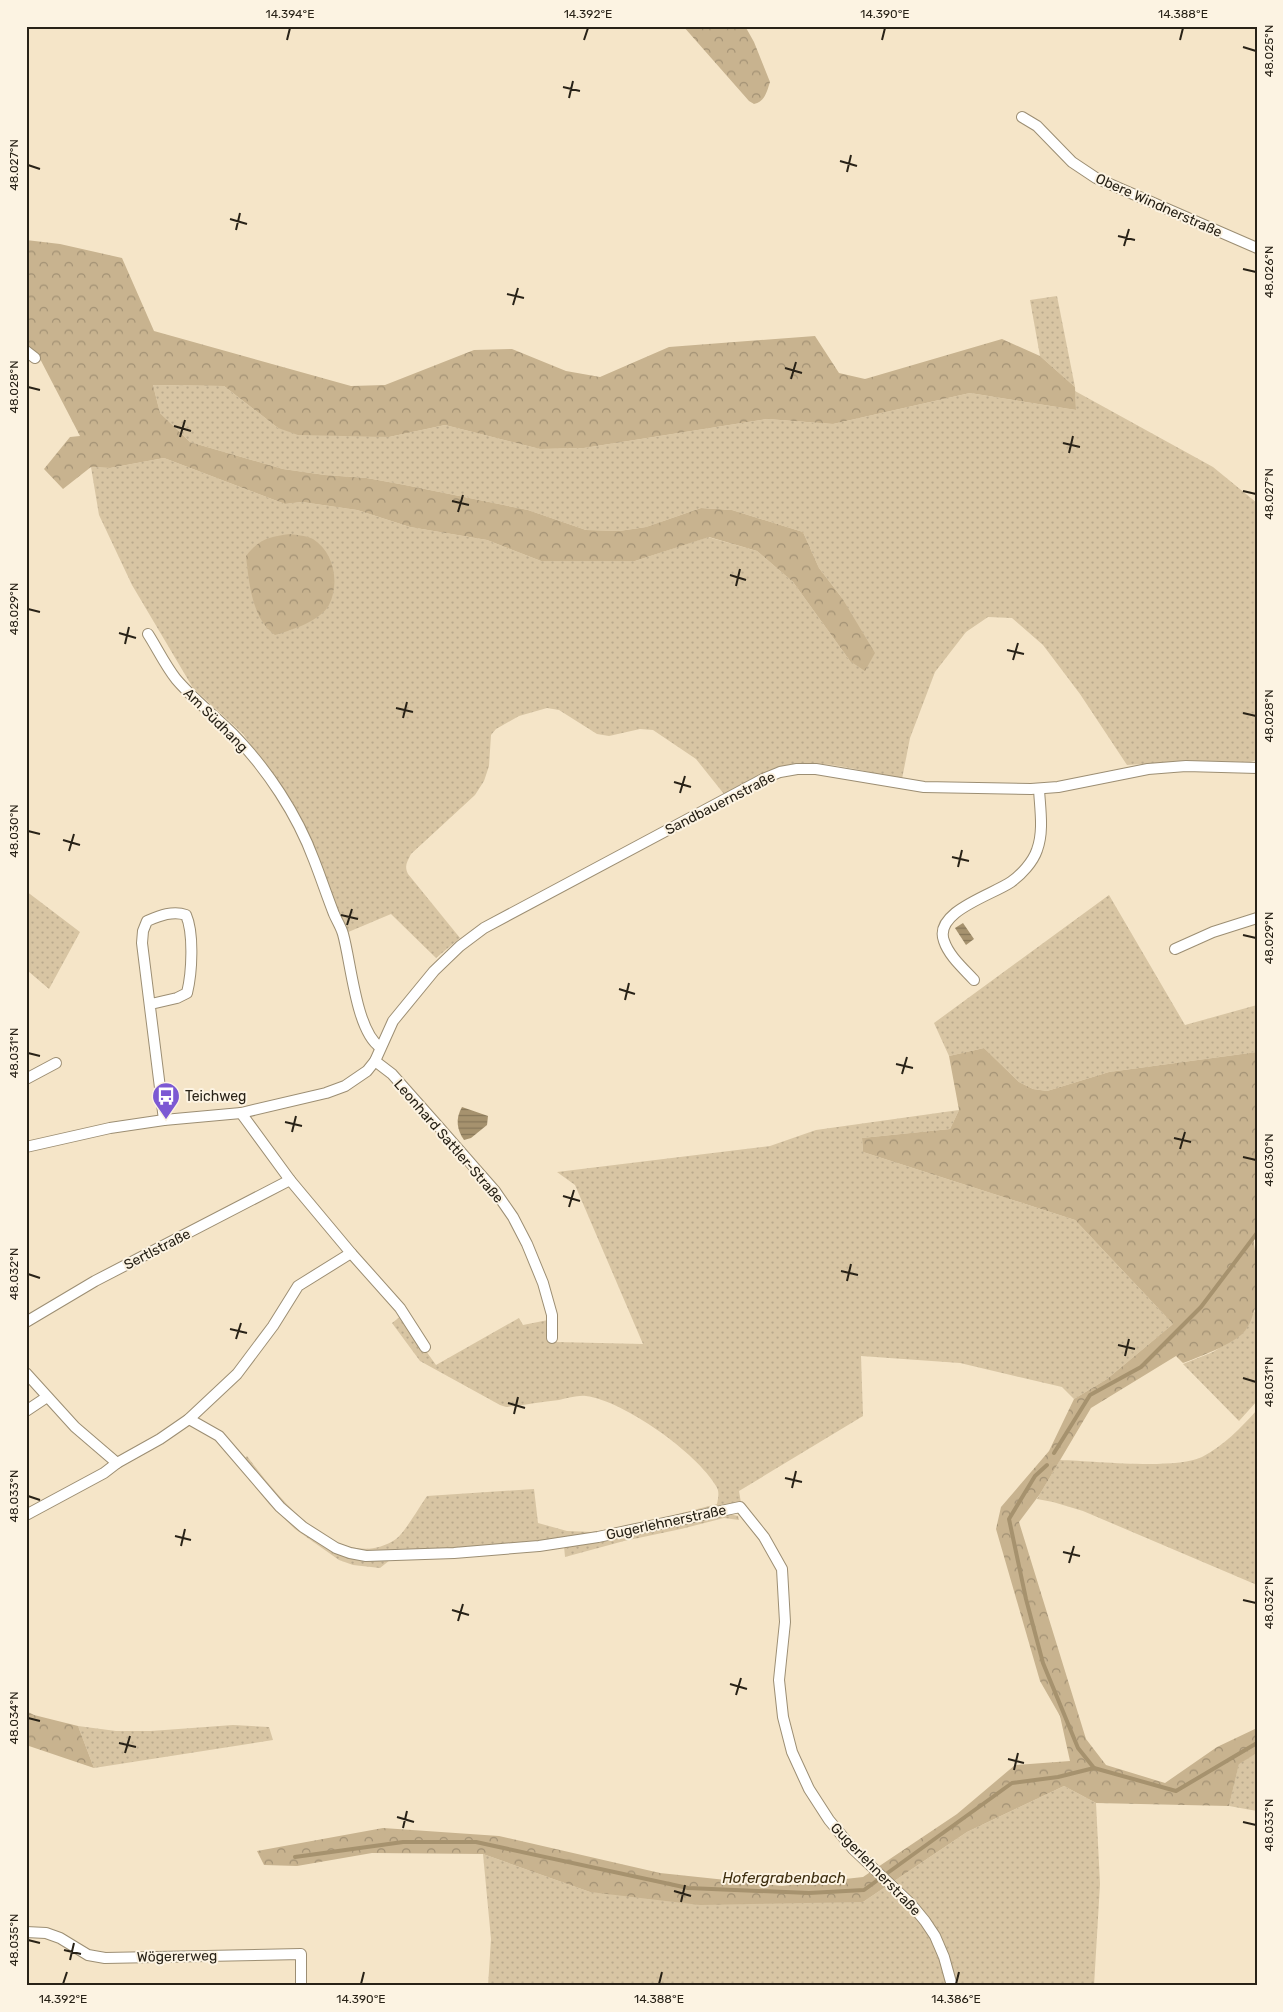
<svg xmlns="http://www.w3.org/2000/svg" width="1283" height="2012" font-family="Rubik,sans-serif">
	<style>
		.green { fill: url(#green-dots); fill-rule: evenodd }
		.forest { fill: url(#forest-crowns) }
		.water { fill: url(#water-rules) }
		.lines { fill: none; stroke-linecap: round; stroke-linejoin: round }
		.stream { stroke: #a6926e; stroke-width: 4 }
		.minor-casing { stroke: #9c8e73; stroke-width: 12 }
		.minor { stroke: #fff; stroke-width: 10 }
		.ticks { fill: none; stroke: #282217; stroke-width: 2 }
		.labels { text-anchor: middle; stroke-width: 4; stroke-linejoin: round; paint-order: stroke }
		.street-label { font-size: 14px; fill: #282217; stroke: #fcf3e2 }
		.poi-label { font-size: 14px; fill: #282217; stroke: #fcf3e2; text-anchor: start }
		.water-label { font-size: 15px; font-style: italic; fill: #3e2e0f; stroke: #fcf3e2 }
		.neatline { fill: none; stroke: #282217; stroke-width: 2 }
		.ticks-label { font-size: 12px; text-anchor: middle; fill: #282217 }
	</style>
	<defs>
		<pattern id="green-dots" width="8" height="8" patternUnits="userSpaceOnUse" patternTransform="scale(1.25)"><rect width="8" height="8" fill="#d8c5a3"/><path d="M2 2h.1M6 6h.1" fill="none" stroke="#b9a98c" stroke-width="1.8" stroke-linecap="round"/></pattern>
		<pattern id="forest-crowns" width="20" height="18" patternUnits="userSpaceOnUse" patternTransform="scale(1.25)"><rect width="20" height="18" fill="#c8b38f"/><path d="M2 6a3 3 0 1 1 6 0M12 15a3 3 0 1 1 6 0" fill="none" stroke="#a29174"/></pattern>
		<pattern id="water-rules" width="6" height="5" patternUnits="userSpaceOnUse" patternTransform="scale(1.25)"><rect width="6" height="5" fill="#a6926e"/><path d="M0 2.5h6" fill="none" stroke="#877759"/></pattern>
	</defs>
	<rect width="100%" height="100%" fill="#f5e5c8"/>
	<g class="green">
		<path d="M1057,296L1075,387L1040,356L1030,300Z"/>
		<path d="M153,385L224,386L278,428L389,437L445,425L540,449L584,448L767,419L833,424L970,393L1076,410L1075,391L1213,467L1257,503V760L1250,762L1193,761L1127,765L1080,694L1043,645L1012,618L988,617L966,632L935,672L910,738L902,779C864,772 814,755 776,768C758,774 741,785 724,794L696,759L653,730L640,729L609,736L597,734L559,710L547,708L519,716L496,729L491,735L489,766L484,781L475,795L411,854C407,862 404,866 408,874L460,938L436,958L391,914L346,933L293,803L243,734L193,688L132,585L99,515L91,467L110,468L164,458L285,504L302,502L357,510L410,527L487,540L541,561H635L708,537L757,551L793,582L850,661L842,598L819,568L803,532L732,510L701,508L646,527L619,531L586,530L528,510L405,485L367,478L325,475L283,469L190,442L160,413ZM334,588C325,618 314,618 288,631Z"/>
		<path d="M26,891L80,932L49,989L28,971L26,973Z"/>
		<path d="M1109,895L1185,1025L1257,1005V1052L1109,1072L1047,1091L1033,1089L1019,1082L984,1048L949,1056L934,1023Z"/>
		<path d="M959,1110L950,1129L862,1138L863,1152L1075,1220L1173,1324L1107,1379L1074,1399L1062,1387L960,1363L861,1356L863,1416L739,1491L741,1503L586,1536L507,1546L362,1553L340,1546L298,1519L263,1483L245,1458L247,1456C276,1495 340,1577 396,1539C405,1532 420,1506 427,1496L534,1489L538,1523L567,1531L592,1532L643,1523L717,1504C718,1498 720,1492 716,1486C697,1453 624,1401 586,1396C578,1395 568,1398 559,1400C542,1402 524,1405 506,1407L500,1405L420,1361L392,1323L401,1316L436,1365L519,1318L523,1325L548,1320L549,1341L555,1342L643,1344L575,1185L557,1172L770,1146L816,1130Z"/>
		<path d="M1257,1307V1401L1239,1421L1183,1364L1213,1352L1244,1332Z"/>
		<path d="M1257,1410V1585L1083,1511L1053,1502L1037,1499L1060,1460C1093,1461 1176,1470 1202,1457C1222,1447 1242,1427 1257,1410Z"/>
		<path d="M239,1464L312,1538L390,1560L380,1568L353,1565L339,1560L295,1529L269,1504L238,1466Z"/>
		<path d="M724,1513L738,1516L739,1520L724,1518L681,1529L624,1541L565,1557L564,1546Z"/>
		<path d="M233,1725L269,1727L273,1740L94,1768L78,1726L116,1731H151Z"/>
		<path d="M1257,1753V1811L1229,1806L1239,1763Z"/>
		<path d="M1064,1786L1096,1803L1100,1884L1094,1986H488L491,1939L483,1854L590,1892L863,1902L967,1832Z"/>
	</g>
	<g class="forest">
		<path d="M683,26H745L754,42L770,82C767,91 765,102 754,104L749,101Z"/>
		<path d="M26,240L60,244L122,258L154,331L351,386L385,385L474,350L512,349L566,371L600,377L669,347L815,336L839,373L865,379L1002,339L1040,356L1075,387L1076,410L970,393L833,424L767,419L584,448L540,449L445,425L389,437L298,435L278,428L224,386L153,385L160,413L190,442L283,469L325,475L367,478L405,485L528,510L586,530L619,531L646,527L701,508L732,510L803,532L819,568L842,598L875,653L865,671L850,661L793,582L757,551L709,537L635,561H541L487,540L410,527L357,510L302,502L285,504L164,458L110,468L91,467L63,489L44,469L70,437L80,436L38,355L26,346Z"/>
		<path d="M290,534C297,535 307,536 313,539C334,552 340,583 329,605C320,621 292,630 275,635C252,619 249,583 246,556C259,539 269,537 290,534Z"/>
		<path d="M984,1048L1019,1082L1033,1089L1047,1091L1109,1072L1257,1052V1236H1253C1257,1267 1264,1304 1245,1331C1236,1343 1197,1358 1183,1363L1176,1356L1091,1408L1040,1494L1019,1522L1086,1739L1106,1765L1165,1783L1217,1747L1257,1728V1753L1239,1764L1229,1806L1096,1803L1064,1786L967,1832L863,1902L700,1905L590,1892L483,1854L372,1853L297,1866L264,1865L257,1851L383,1828L499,1836L660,1873L782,1886L863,1877L957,1814L1015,1765L1070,1761L1060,1716L1040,1681L996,1529L1001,1507L1049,1451L1074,1399L1107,1379L1173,1324L1075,1220L863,1152L862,1138L950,1129L959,1110L949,1056Z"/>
		<path d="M26,1711L34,1715L78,1726L94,1768L26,1745Z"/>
	</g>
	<g class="water">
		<path d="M963,923L974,939L966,945L955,928Z"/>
		<path d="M462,1107L488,1116L487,1125L471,1138L464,1140C457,1130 455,1119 462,1107Z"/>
	</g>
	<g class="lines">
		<g class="stream">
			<path d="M1054,1453L1090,1395L1141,1367L1201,1307L1257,1233"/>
			<path d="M1047,1465L1035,1476L1009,1519L1026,1599L1043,1663L1078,1748L1094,1768"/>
			<path d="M295,1857L403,1842H476L688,1888L809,1893L864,1890L1012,1783L1058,1777L1094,1768L1176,1791L1257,1743"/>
		</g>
		<g class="minor-casing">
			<g id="minor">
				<path d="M1022,117L1037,126L1072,162L1096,178L1257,248"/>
				<path d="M26,351L35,358"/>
				<path d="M148,634C157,648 165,665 176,679C193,699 214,715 233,734C267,769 297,814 314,860C321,878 327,896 334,914C337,921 341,927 343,934C351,962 356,1031 380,1047"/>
				<path d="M1175,949L1213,932L1257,918"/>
				<path d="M974,980C963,968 949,956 944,941C933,912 992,895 1011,882C1021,875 1033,862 1037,850C1044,831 1040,809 1039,789"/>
				<path d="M151,1004L177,998L187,993C192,973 194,933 186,915C173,910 159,916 147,921L143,931L142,943L164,1120"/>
				<path d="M375,1061L392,1074L439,1127L495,1191L513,1217L527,1244L543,1283L552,1315V1338"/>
				<path d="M26,1079L56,1063"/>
				<path d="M241,1113L290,1180L351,1253L400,1308L425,1347"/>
				<path d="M26,1147L110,1128L164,1120L241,1113L326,1093L345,1086L367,1071L375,1061L393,1021L434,971L460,946L484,928L763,779L780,772L797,769H816L924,787L1031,789L1058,787L1148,769L1186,766L1257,768"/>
				<path d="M26,1322L95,1281L290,1180"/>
				<path d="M26,1373L75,1427L117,1463"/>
				<path d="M26,1411L47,1397"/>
				<path d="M189,1419L219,1436L280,1507L303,1527L336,1548L350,1553L366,1556L454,1553L539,1546L598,1537L740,1507L764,1537L782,1569L785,1622L779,1680L783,1717L792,1752L809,1789L829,1820L853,1849L911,1904L925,1921L935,1936L944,1957L952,1986"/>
				<path d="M26,1515L104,1473L117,1463L160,1439L189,1419L237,1374L273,1326L298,1286L351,1253"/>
				<path d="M26,1932L46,1933L60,1938L88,1955L105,1958L301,1954V1986"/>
			</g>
		</g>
		<use href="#minor" class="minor"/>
	</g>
	<path class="ticks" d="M287,40L290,28M584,40L588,28M882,40L885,28M1180,40L1183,28M1243,47L1256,51M563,87L580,91M569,98L573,81M840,161L857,166M28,165L40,169M847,172L851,155M230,219L247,224M236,230L240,213M1118,236L1135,240M1124,246L1129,229M1243,269L1256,272M507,294L524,298M513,305L518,288M785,368L802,373M791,379L796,362M28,387L40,390M174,426L191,431M180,437L185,420M1063,443L1080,447M1069,453L1073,436M1243,491L1256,494M452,501L469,505M458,512L463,495M730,575L746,580M736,586L740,569M28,609L40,612M119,633L136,638M125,644L129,627M1007,650L1024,654M1013,660L1018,643M396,708L413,712M1243,713L1256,716M403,718L407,702M674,782L691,787M680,793L685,776M28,831L40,834M63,840L80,845M69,851L74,834M952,857L969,861M958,867L962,850M341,915L358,919M347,925L352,909M1243,935L1256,938M619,989L635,994M625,1000L629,983M28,1053L40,1056M896,1064L913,1068M902,1074L907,1057M285,1122L302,1126M292,1132L296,1116M1174,1138L1191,1142M1180,1149L1185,1132M1243,1157L1256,1160M563,1196L580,1201M569,1207L574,1190M841,1271L858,1275M28,1274L40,1278M847,1281L851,1264M230,1329L247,1333M236,1339L241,1323M1118,1345L1135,1349M1125,1356L1129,1339M1243,1378L1256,1382M508,1403L525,1408M514,1414L518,1397M785,1478L802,1482M792,1488L796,1471M28,1496L40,1500M175,1536L191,1540M181,1546L185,1529M1063,1552L1080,1556M1069,1563L1074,1546M1243,1600L1256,1603M452,1610L469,1615M458,1621L463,1604M730,1684L747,1689M736,1695L741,1678M28,1718L40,1721M119,1743L136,1747M125,1753L130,1736M1008,1759L1024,1763M1014,1770L1018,1753M397,1817L414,1822M1243,1822L1256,1825M403,1828L407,1811M674,1891L691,1896M681,1902L685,1885M28,1940L40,1943M64,1950L81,1954M70,1960L74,1943M63,1984L67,1972M361,1984L364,1972M659,1984L662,1972M956,1984L959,1972"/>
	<defs>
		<g id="bus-pin" transform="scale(1.4375)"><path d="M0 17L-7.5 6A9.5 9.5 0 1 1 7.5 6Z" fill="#7c59d3" stroke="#fcf3e2"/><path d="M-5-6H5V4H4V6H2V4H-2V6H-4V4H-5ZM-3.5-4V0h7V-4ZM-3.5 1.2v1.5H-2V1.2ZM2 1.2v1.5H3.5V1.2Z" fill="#fff"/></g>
	</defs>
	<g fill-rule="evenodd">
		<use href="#bus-pin" x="166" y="1096"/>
	</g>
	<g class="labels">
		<g class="street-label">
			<text transform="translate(1159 205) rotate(24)" y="5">Obere Windnerstraße</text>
			<text transform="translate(216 720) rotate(45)" y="5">Am Südhang</text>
			<text transform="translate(720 803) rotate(-27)" y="5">Sandbauernstraße</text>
			<text transform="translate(449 1141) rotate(49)" y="5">Leonhard Sattler-Straße</text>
			<text transform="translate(157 1249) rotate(-27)" y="5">Sertlstraße</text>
			<text transform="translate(666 1522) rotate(-12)" y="5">Gugerlehnerstraße</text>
			<text transform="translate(876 1869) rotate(46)" y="5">Gugerlehnerstraße</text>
			<text transform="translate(177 1956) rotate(-1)" y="5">Wögererweg</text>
		</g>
		<g class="poi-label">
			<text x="185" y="1101">Teichweg</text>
		</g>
		<g class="water-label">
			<text x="784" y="1883">Hofergrabenbach</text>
		</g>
	</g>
	<rect width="1283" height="2012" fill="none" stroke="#fcf3e2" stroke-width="55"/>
	<rect x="28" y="28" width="1228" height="1956" class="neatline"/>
	<g class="ticks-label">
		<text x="290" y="18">14.394°E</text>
		<text x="588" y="18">14.392°E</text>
		<text x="885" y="18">14.390°E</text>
		<text x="1183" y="18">14.388°E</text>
		<text transform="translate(1269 51) rotate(-90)" y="4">48.025°N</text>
		<text transform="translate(14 165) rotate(-90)" y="4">48.027°N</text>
		<text transform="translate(1269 272) rotate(-90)" y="4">48.026°N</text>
		<text transform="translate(14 387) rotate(-90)" y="4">48.028°N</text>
		<text transform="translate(1269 494) rotate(-90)" y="4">48.027°N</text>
		<text transform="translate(14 609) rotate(-90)" y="4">48.029°N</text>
		<text transform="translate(1269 716) rotate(-90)" y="4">48.028°N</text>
		<text transform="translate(14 831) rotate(-90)" y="4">48.030°N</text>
		<text transform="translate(1269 938) rotate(-90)" y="4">48.029°N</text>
		<text transform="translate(14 1053) rotate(-90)" y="4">48.031°N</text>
		<text transform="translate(1269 1160) rotate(-90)" y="4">48.030°N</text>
		<text transform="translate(14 1274) rotate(-90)" y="4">48.032°N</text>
		<text transform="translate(1269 1382) rotate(-90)" y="4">48.031°N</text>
		<text transform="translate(14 1496) rotate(-90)" y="4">48.033°N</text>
		<text transform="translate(1269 1603) rotate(-90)" y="4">48.032°N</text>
		<text transform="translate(14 1718) rotate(-90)" y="4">48.034°N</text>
		<text transform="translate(1269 1825) rotate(-90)" y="4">48.033°N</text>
		<text transform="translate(14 1940) rotate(-90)" y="4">48.035°N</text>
		<text x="63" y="2003">14.392°E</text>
		<text x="361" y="2003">14.390°E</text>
		<text x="659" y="2003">14.388°E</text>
		<text x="956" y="2003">14.386°E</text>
	</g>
</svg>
